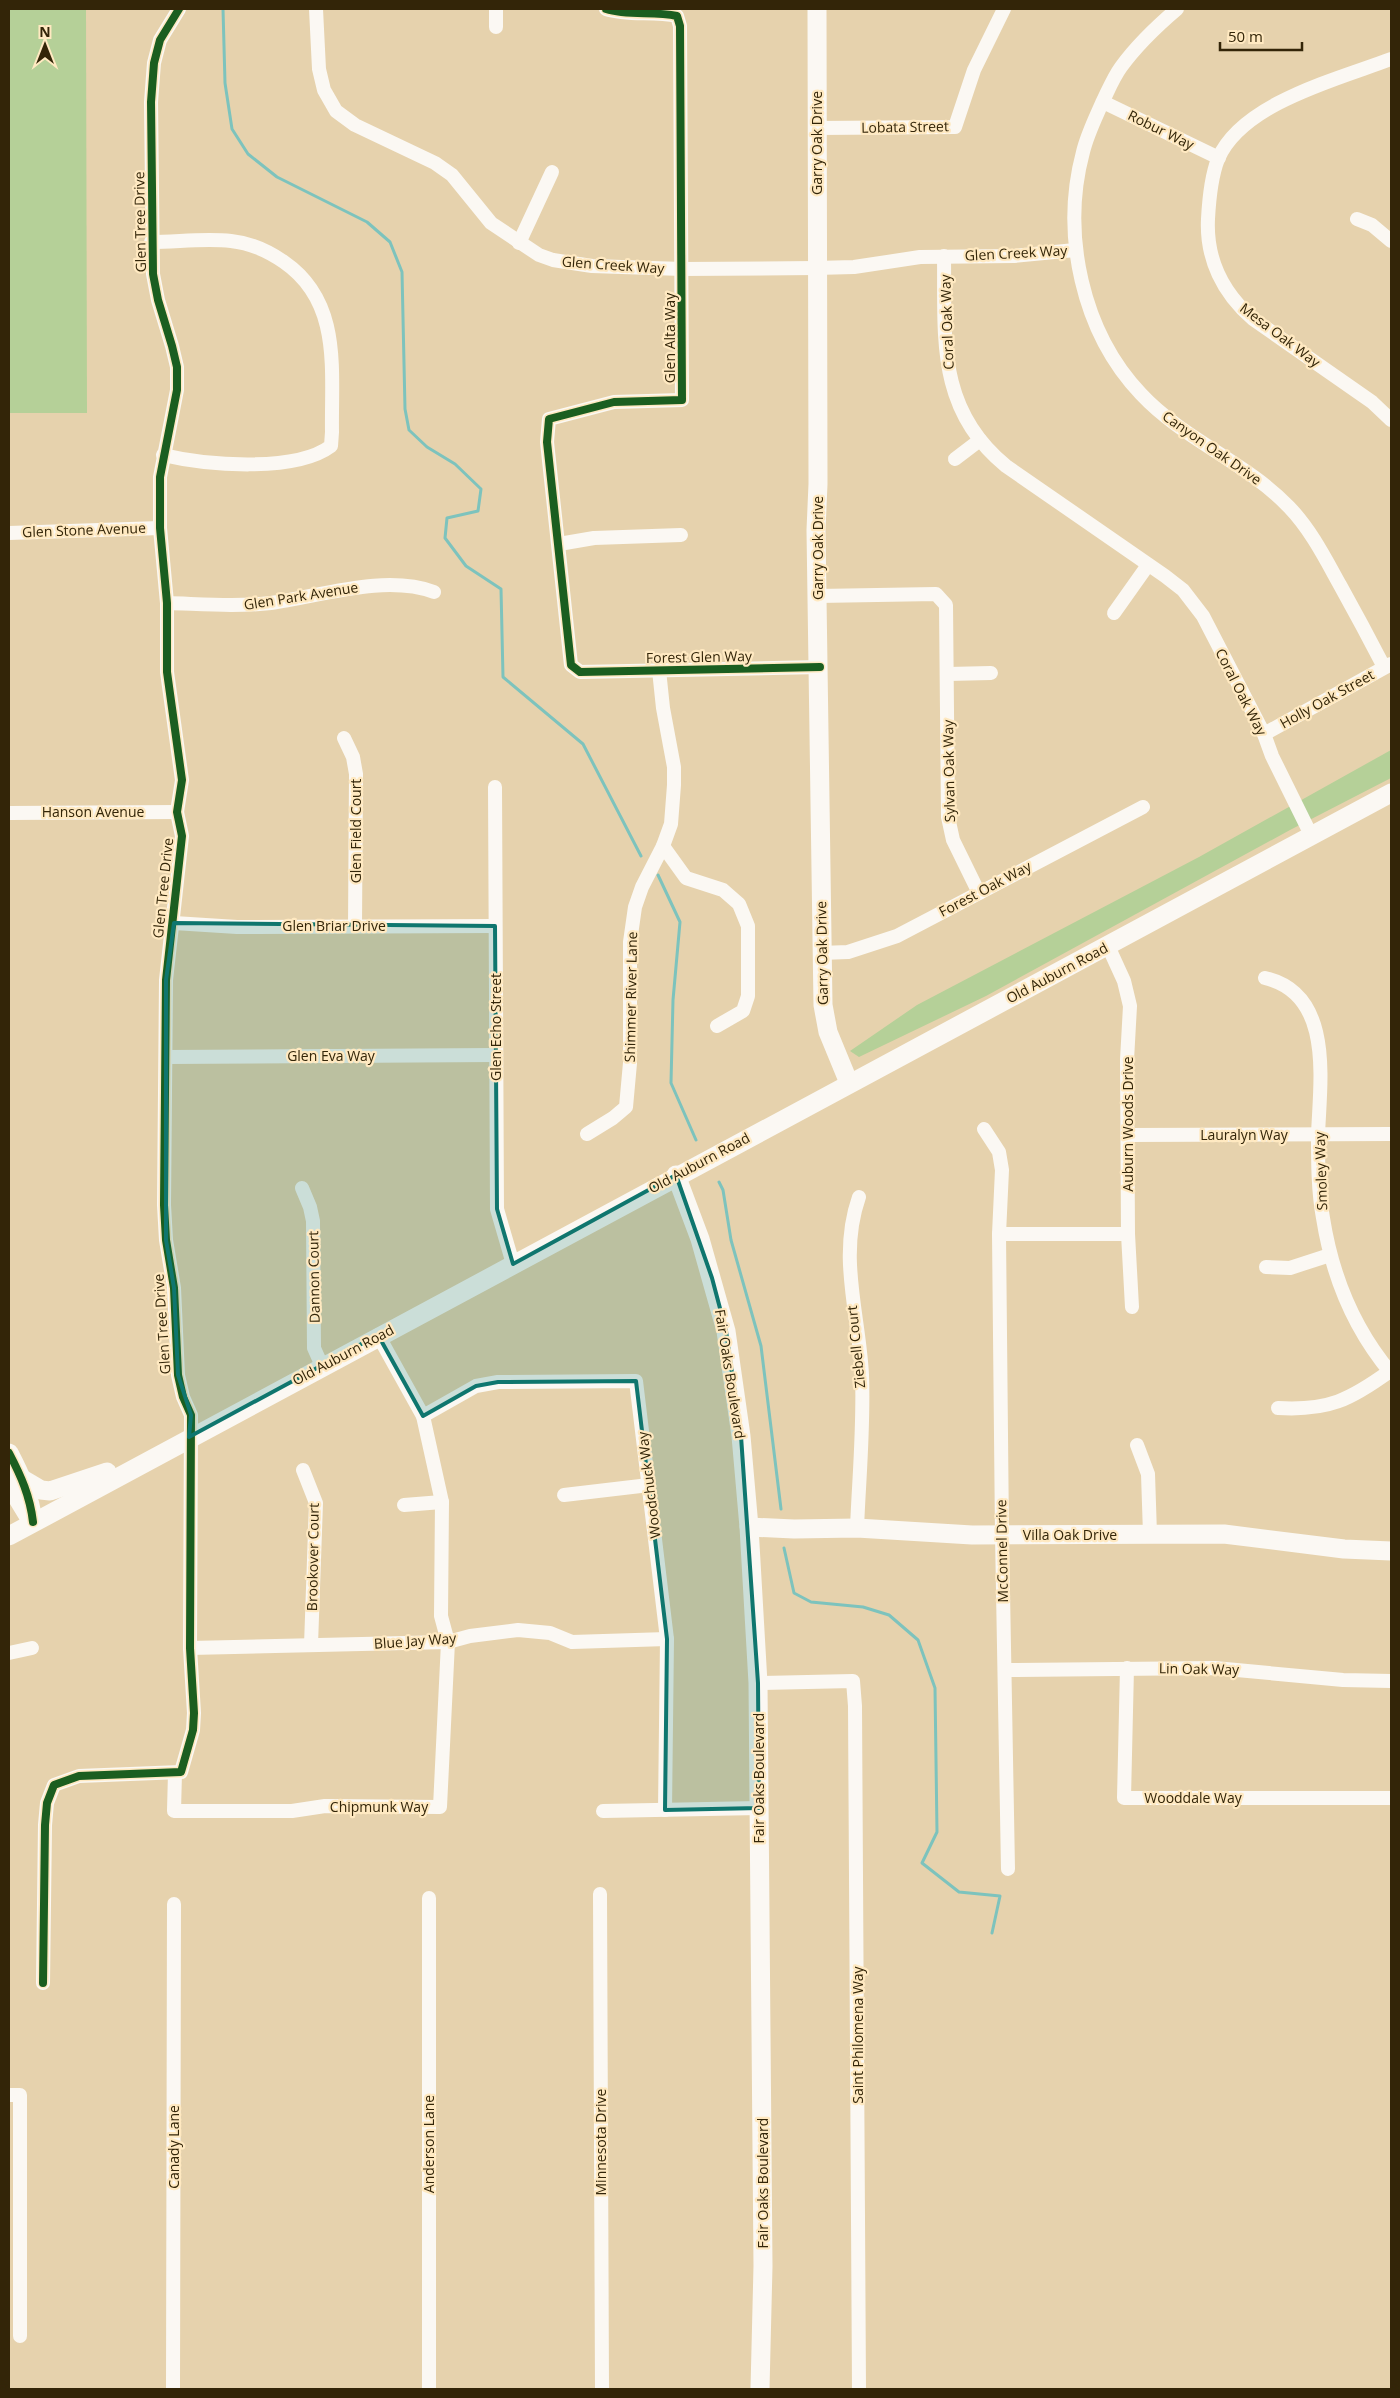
<svg xmlns="http://www.w3.org/2000/svg" width="1400" height="2398" font-family="'Open Sans',sans-serif">
	<style>
		.green { fill: #b5d098 }
		.lines { fill: none; stroke-linecap: round; stroke-linejoin: round }
		.stream { stroke: #7dc3bd; stroke-width: 3 }
		.street { stroke: #fbf8f3; stroke-width: 14 }
		.secondary { stroke: #fbf8f3; stroke-width: 19 }
		.cycleway-casing { stroke: #ffe9c1; stroke-width: 11 }
		.cycleway { stroke: #1b5e20; stroke-width: 8 }
		.marked { fill: #0f766e; fill-opacity: 0.2; stroke: #0f766e; stroke-width: 4; stroke-linejoin: round }
		.labels { text-anchor: middle; stroke-width: 4.5; stroke-linejoin: round; paint-order: stroke }
		.street-label { font-size: 14px; fill: #332508; stroke: #ffe9c1 }
	</style>
	<rect width="100%" height="100%" fill="#e6d2ad"/>
	<g class="green">
		<path d="M9,9H86L87,413H9Z"/>
		<path d="M1391,750V778L1290,830L986,996L859,1057L850,1051L917,1005L1199,857Z"/>
	</g>
	<g class="lines">
		<g class="stream">
			<path d="M223,9L225,83L232,129L248,154L277,177L367,222L390,242L402,272L405,409L409,430L427,447L455,464L481,489L478,511L447,518L445,538L466,566L501,589L503,677L583,744L641,856"/>
			<path d="M658,875L680,922L673,1000L671,1083L696,1140"/>
			<path d="M719,1182L723,1190L731,1240L761,1346L781,1509"/>
			<path d="M784,1548L794,1593L811,1602L863,1607L889,1615L918,1640L935,1688L937,1832L922,1863L959,1892L1000,1896L992,1933"/>
		</g>
		<g class="street">
			<path d="M316,9L319,69L324,90L336,111L355,125L435,163L452,175L491,223L539,255L553,260L592,266L682,269L816,268L854,267L920,257L1014,256L1075,250"/>
			<path d="M606,9C628,16 653,11 677,16L680,26L682,400L614,402L549,419L547,442L571,665L580,672L820,667"/>
			<path d="M1177,9C1157,26 1137,45 1121,67C1113,78 1108,91 1102,103C1095,119 1087,135 1083,152C1061,234 1082,332 1141,394C1184,440 1246,462 1289,507C1311,530 1325,558 1340,585C1355,612 1370,640 1384,667"/>
			<path d="M496,27V9"/>
			<path d="M1391,59C1338,79 1242,103 1218,159C1211,177 1209,200 1208,219C1206,259 1223,293 1253,319L1372,402L1391,420"/>
			<path d="M1103,102L1219,158"/>
			<path d="M818,128L955,127L974,70L1004,9"/>
			<path d="M1357,219L1372,225L1391,241"/>
			<path d="M151,242C177,242 205,238 231,241C251,243 268,251 284,262C342,302 331,370 332,432L331,446C295,473 205,465 163,455"/>
			<path d="M519,243L552,172"/>
			<path d="M944,256C945,337 936,409 1006,466L1165,576L1183,590L1203,616L1264,734L1272,756L1312,837"/>
			<path d="M955,459L980,440"/>
			<path d="M9,533L160,528"/>
			<path d="M559,544L594,538L681,535"/>
			<path d="M818,596L936,594L946,605L948,817L953,840L979,893"/>
			<path d="M167,603C202,604 236,607 271,603C321,596 385,574 434,592"/>
			<path d="M1114,613L1148,565"/>
			<path d="M948,674L991,673"/>
			<path d="M1264,734L1391,664"/>
			<path d="M344,738L353,757L356,774L355,926"/>
			<path d="M495,787L497,1209L513,1264"/>
			<path d="M9,813L177,812"/>
			<path d="M663,846L686,878L723,890L739,904L748,926V996L743,1011L717,1026"/>
			<path d="M174,923L237,927L495,926"/>
			<path d="M1108,946L1124,981L1130,1006L1127,1060L1128,1234L1132,1307"/>
			<path d="M821,953L848,952L897,936L1143,807"/>
			<path d="M1265,978C1334,994 1320,1081 1318,1135C1318,1162 1318,1191 1323,1218C1332,1275 1354,1329 1391,1373"/>
			<path d="M166,1057L496,1055"/>
			<path d="M984,1129L999,1152L1002,1170L999,1234L1002,1535L1008,1869"/>
			<path d="M587,1134L613,1118L626,1107L630,1063V942L635,907L642,887L663,846L671,824L674,785V767L663,708L659,670"/>
			<path d="M1128,1135L1391,1134"/>
			<path d="M302,1188L310,1207L313,1221L314,1348L322,1366"/>
			<path d="M999,1234H1128"/>
			<path d="M1266,1267L1290,1268L1330,1255"/>
			<path d="M1278,1408C1328,1411 1350,1400 1390,1371"/>
			<path d="M423,1416L476,1386L498,1382L636,1381L667,1639L665,1810"/>
			<path d="M1137,1445L1148,1474L1150,1534"/>
			<path d="M303,1470L316,1503L311,1645"/>
			<path d="M564,1495L649,1485"/>
			<path d="M404,1505L442,1502"/>
			<path d="M857,1528C859,1478 864,1426 862,1375C859,1314 838,1257 859,1197"/>
			<path d="M190,1648L448,1642L470,1636L518,1630L550,1633L572,1642L667,1639"/>
			<path d="M9,1653L32,1648"/>
			<path d="M1127,1668L1124,1798H1391"/>
			<path d="M1005,1670L1215,1668L1343,1680L1391,1681"/>
			<path d="M758,1683L853,1681L855,1706L859,2389"/>
			<path d="M175,1773L174,1811H292L325,1806L440,1807L448,1642L441,1616L442,1502L423,1416L378,1335"/>
			<path d="M603,1811L759,1808"/>
			<path d="M600,1894L602,2389"/>
			<path d="M429,1898V2389"/>
			<path d="M43,1983L45,1825L47,1803L54,1785L79,1776L181,1772L193,1730L194,1713L190,1648L191,1415L183,1397L178,1375L174,1288L166,1240L164,1205L166,980L182,836L177,812L182,780L167,672V603L160,528V477L177,390V367L172,346L158,300L153,274L151,102L154,63L160,40L179,9"/>
			<path d="M9,2095H20V2336"/>
			<path d="M173,2389L174,1904"/>
		</g>
		<g class="secondary">
			<path d="M817,9L818,484L816,530L823,1005L828,1032L849,1083"/>
			<path d="M676,1175L700,1239L726,1331L741,1436L749,1527L758,1683L763,2266L760,2389"/>
			<path d="M9,1453C21,1476 30,1496 33,1522"/>
			<path d="M24,1480L41,1490L50,1491L107,1472"/>
			<path d="M9,1484L29,1517"/>
			<path d="M749,1527L794,1529L857,1528L972,1535L1224,1534L1344,1549L1391,1551"/>
			<path d="M9,1536L1391,793"/>
		</g>
		<g class="cycleway-casing">
			<g id="cycleway">
				<path d="M606,9C628,16 653,11 677,16L680,26L682,400L614,402L549,419L547,442L571,665L580,672L820,667"/>
				<path d="M9,1453C21,1476 30,1496 33,1522"/>
				<path d="M43,1983L45,1825L47,1803L54,1785L79,1776L181,1772L193,1730L194,1713L190,1648L191,1415L183,1397L178,1375L174,1288L166,1240L164,1205L166,980L182,836L177,812L182,780L167,672V603L160,528V477L177,390V367L172,346L158,300L153,274L151,102L154,63L160,40L179,9"/>
			</g>
		</g>
		<use href="#cycleway" class="cycleway"/>
	</g>
	<path class="marked" d="M174,923L495,926L497,1209L513,1264L676,1175L712,1278L726,1331L741,1436L758,1683L759,1808L665,1810L667,1639L636,1381L498,1382L476,1386L423,1416L378,1335L189,1437L191,1415L178,1375L174,1288L166,1240V980Z"/>
	<g class="labels">
		<g class="street-label">
			<text transform="translate(905 127) rotate(-1)" y="5">Lobata Street</text>
			<text transform="translate(1161 130) rotate(26)" y="5">Robur Way</text>
			<text transform="translate(817 143) rotate(-90)" y="5">Garry Oak Drive</text>
			<text transform="translate(140 222) rotate(-91)" y="5">Glen Tree Drive</text>
			<text transform="translate(1016 253) rotate(-3)" y="5">Glen Creek Way</text>
			<text transform="translate(613 265) rotate(4)" y="5">Glen Creek Way</text>
			<text transform="translate(947 322) rotate(-92)" y="5">Coral Oak Way</text>
			<text transform="translate(1280 335) rotate(37)" y="5">Mesa Oak Way</text>
			<text transform="translate(670 338) rotate(-90)" y="5">Glen Alta Way</text>
			<text transform="translate(1212 448) rotate(35)" y="5">Canyon Oak Drive</text>
			<text transform="translate(84 530) rotate(-2)" y="5">Glen Stone Avenue</text>
			<text transform="translate(818 548) rotate(-90)" y="5">Garry Oak Drive</text>
			<text transform="translate(301 596) rotate(-9)" y="5">Glen Park Avenue</text>
			<text transform="translate(699 657) rotate(-1)" y="5">Forest Glen Way</text>
			<text transform="translate(1241 692) rotate(63)" y="5">Coral Oak Way</text>
			<text transform="translate(1327 699) rotate(-29)" y="5">Holly Oak Street</text>
			<text transform="translate(949 771) rotate(-91)" y="5">Sylvan Oak Way</text>
			<text x="93" y="817">Hanson Avenue</text>
			<text transform="translate(356 831) rotate(-90)" y="5">Glen Field Court</text>
			<text transform="translate(163 888) rotate(-84)" y="5">Glen Tree Drive</text>
			<text transform="translate(985 889) rotate(-28)" y="5">Forest Oak Way</text>
			<text x="334" y="931">Glen Briar Drive</text>
			<text transform="translate(822 953) rotate(-91)" y="5">Garry Oak Drive</text>
			<text transform="translate(1057 973) rotate(-28)" y="5">Old Auburn Road</text>
			<text transform="translate(631 997) rotate(-89)" y="5">Shimmer River Lane</text>
			<text transform="translate(496 1027) rotate(-90)" y="5">Glen Echo Street</text>
			<text x="331" y="1061">Glen Eva Way</text>
			<text transform="translate(1128 1124) rotate(-90)" y="5">Auburn Woods Drive</text>
			<text x="1244" y="1140">Lauralyn Way</text>
			<text transform="translate(699 1163) rotate(-28)" y="5">Old Auburn Road</text>
			<text transform="translate(1321 1171) rotate(-92)" y="5">Smoley Way</text>
			<text transform="translate(314 1277) rotate(-91)" y="5">Dannon Court</text>
			<text transform="translate(162 1324) rotate(-94)" y="5">Glen Tree Drive</text>
			<text transform="translate(856 1347) rotate(-96)" y="5">Ziebell Court</text>
			<text transform="translate(343 1355) rotate(-28)" y="5">Old Auburn Road</text>
			<text transform="translate(730 1374) rotate(81)" y="5">Fair Oaks Boulevard</text>
			<text transform="translate(649 1485) rotate(-97)" y="5">Woodchuck Way</text>
			<text x="1070" y="1540">Villa Oak Drive</text>
			<text transform="translate(1002 1551) rotate(-91)" y="5">McConnel Drive</text>
			<text transform="translate(313 1557) rotate(-89)" y="5">Brookover Court</text>
			<text transform="translate(415 1641) rotate(-4)" y="5">Blue Jay Way</text>
			<text transform="translate(1199 1669) rotate(1)" y="5">Lin Oak Way</text>
			<text transform="translate(759 1778) rotate(-90)" y="5">Fair Oaks Boulevard</text>
			<text x="1193" y="1803">Wooddale Way</text>
			<text x="379" y="1812">Chipmunk Way</text>
			<text transform="translate(858 2035) rotate(-90)" y="5">Saint Philomena Way</text>
			<text transform="translate(601 2142) rotate(-90)" y="5">Minnesota Drive</text>
			<text transform="translate(429 2144) rotate(-90)" y="5">Anderson Lane</text>
			<text transform="translate(174 2147) rotate(-90)" y="5">Canady Lane</text>
			<text transform="translate(763 2183) rotate(-90)" y="5">Fair Oaks Boulevard</text>
		</g>
	</g>
	<rect width="1400" height="2398" fill="none" stroke="#332508" stroke-width="20"/>
	<g transform="translate(45 45)" stroke="#ffe9c1" stroke-width="4" paint-order="stroke">
	<path d="M0-4L9 19L0 12L-9 19Z" fill="#332508"/>
	<text y="-8" font-size="14" font-weight="bold" text-anchor="middle" fill="#332508">N</text>
	</g>
	<path d="M1220 42v8h82v-8" fill="none" stroke="#332508" stroke-width="2.5"/>
	<text x="1228" y="42" font-size="15" fill="#332508" stroke="#ffe9c1" stroke-width="4" paint-order="stroke">50 m</text>
</svg>
